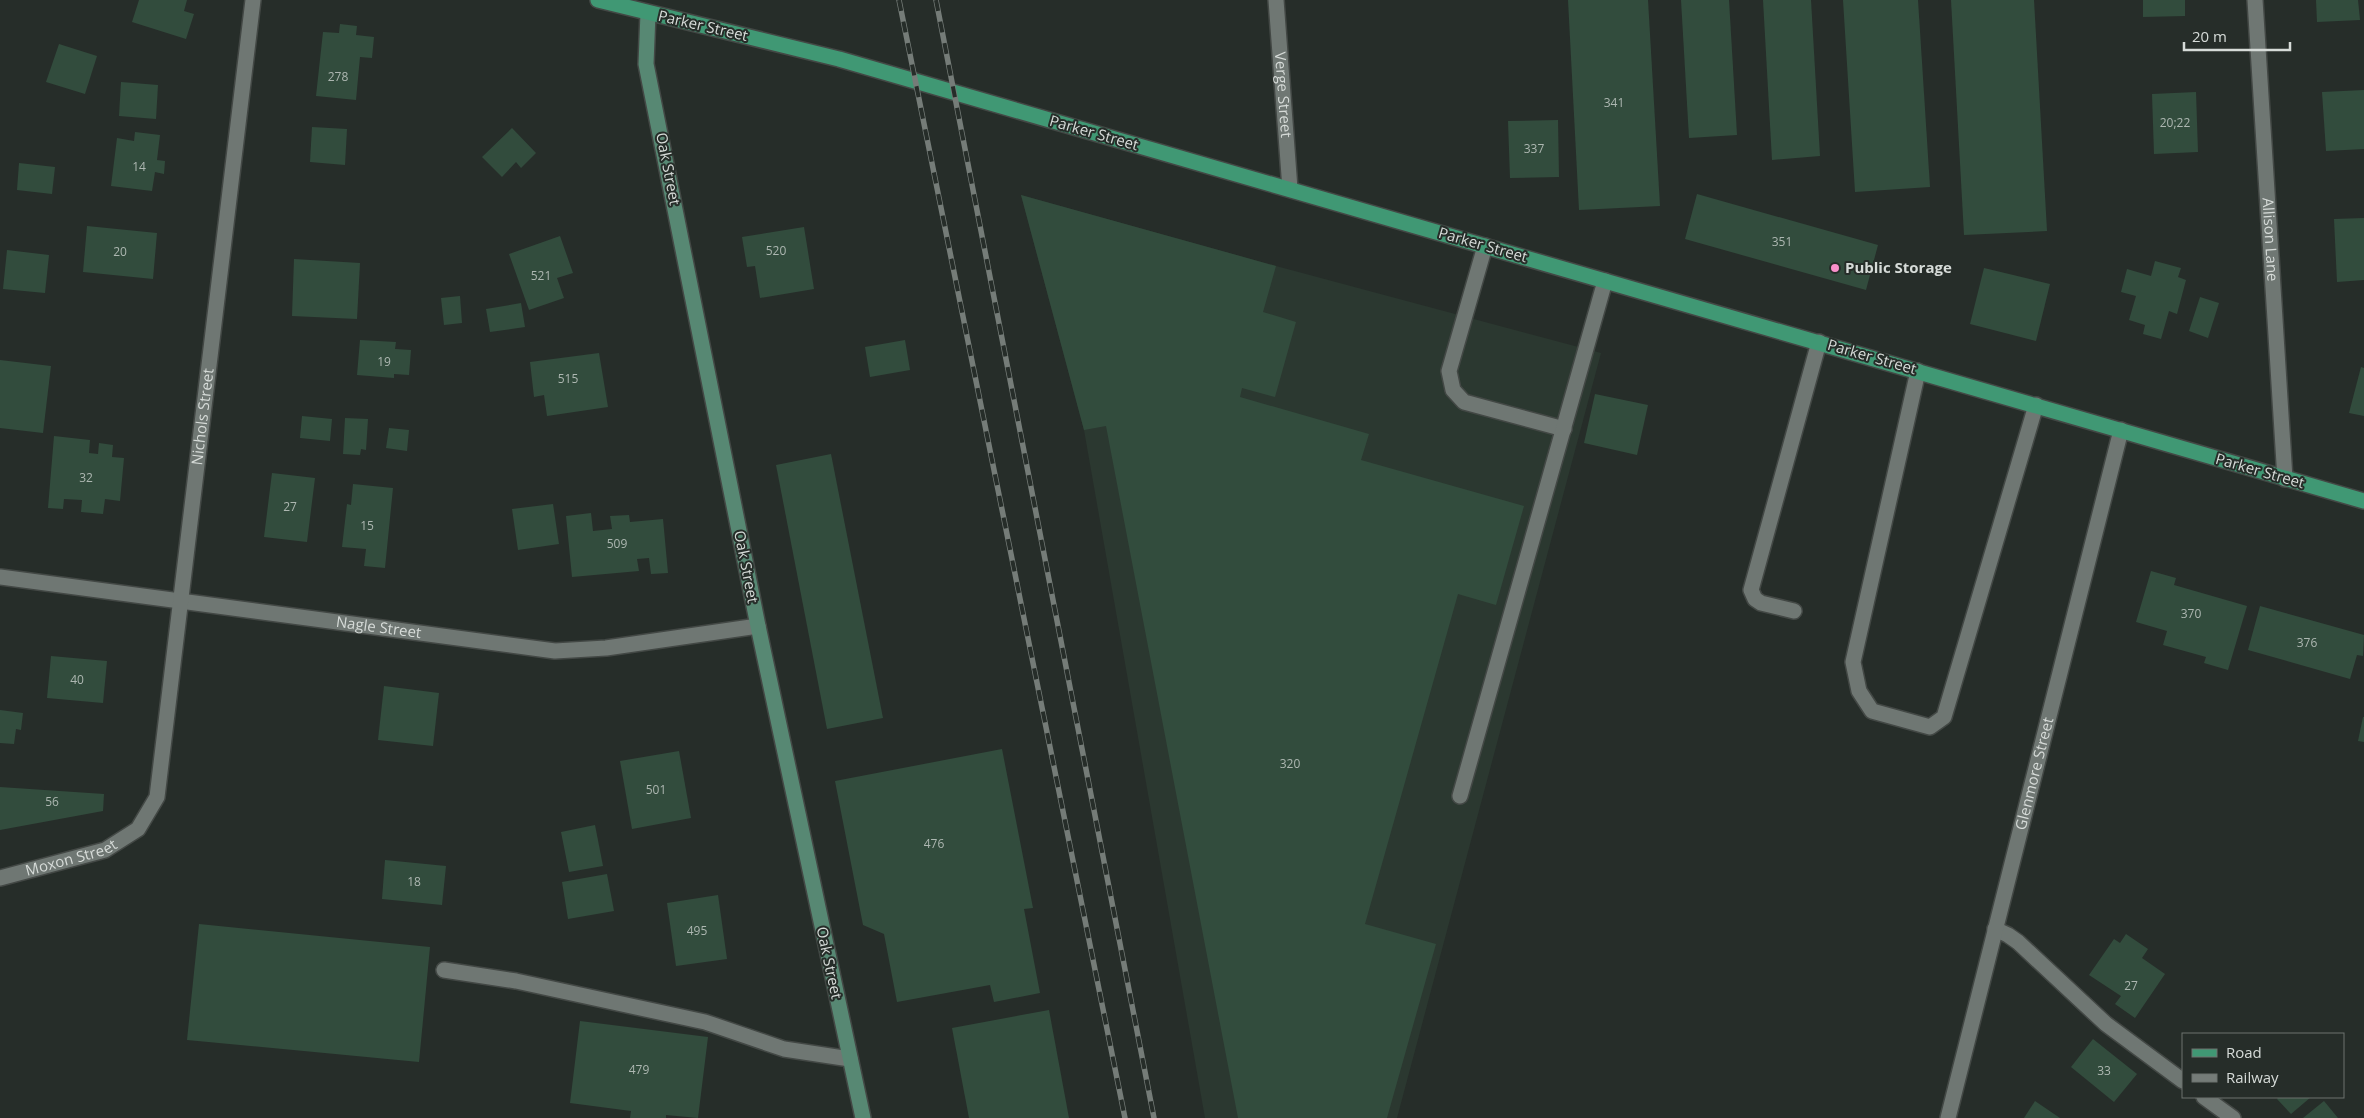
<svg xmlns="http://www.w3.org/2000/svg" width="2364" height="1118" font-family="'Open Sans',sans-serif">
	<style>
		.built { fill: #2b3830 }
		.building { fill: #324c3d }
		.lines { fill: none; stroke-linecap: round; stroke-linejoin: round }
		.lane-casing { stroke: #434845; stroke-width: 18 }
		.street-casing { stroke: #434845; stroke-width: 18 }
		.secondary-casing { stroke: #434845; stroke-width: 18 }
		.primary-casing { stroke: #434845; stroke-width: 18 }
		.lane { stroke: #6f7773; stroke-width: 15 }
		.street { stroke: #6f7773; stroke-width: 15 }
		.secondary { stroke: #578873; stroke-width: 15 }
		.primary { stroke: #409874; stroke-width: 15 }
		.rail-casing { stroke: #757c78; stroke-width: 5.5 }
		.rail { stroke: #262d29; stroke-width: 4; stroke-dasharray: 11; stroke-linecap: butt }
		.poi-dot { fill: #f990ca; stroke: #262d29; stroke-width: 2 }
		.labels { text-anchor: middle; stroke-width: 4; stroke-linejoin: round; paint-order: stroke }
		.number-label { font-size: 12px; fill: #adb7b1 }
		.street-label { font-size: 15px; fill: #d6dbd8; stroke: #262d29 }
		.poi-label { font-size: 15px; font-weight: bold; fill: #d6dbd8; stroke: #262d29; text-anchor: start }
	</style>
	<rect width="100%" height="100%" fill="#262d29"/>
	<path class="built" d="M1021,195L1276,266L1601,353L1397,1118H1205L1084,430Z"/>
	<g class="building">
		<path d="M139,0H187L184,11L194,14L186,39L132,22Z"/>
		<path d="M1568,0H1648L1660,206L1579,210Z"/>
		<path d="M1681,0H1729L1737,135L1689,138Z"/>
		<path d="M1763,0H1811L1820,156L1772,160Z"/>
		<path d="M1843,0H1918L1930,187L1855,192Z"/>
		<path d="M1951,0H2034L2047,231L1964,235Z"/>
		<path d="M2143,0H2185V16L2143,17Z"/>
		<path d="M2316,0H2358L2360,20L2317,22Z"/>
		<path d="M340,24L357,26L356,35L374,37L372,58L360,57L356,100L316,96L323,32L339,33Z"/>
		<path d="M59,44L97,56L85,94L46,82Z"/>
		<path d="M121,82L158,85L156,119L119,116Z"/>
		<path d="M2364,90V149L2326,151L2322,92Z"/>
		<path d="M2196,92L2198,152L2154,154L2152,94Z"/>
		<path d="M1558,120L1559,177L1510,178L1508,121Z"/>
		<path d="M312,127L347,129L345,165L310,162Z"/>
		<path d="M512,128L536,153L521,168L516,162L502,177L482,157Z"/>
		<path d="M135,132L160,135L157,160L165,161L164,174L155,172L152,191L111,186L117,138L134,141Z"/>
		<path d="M19,163L55,167L52,194L17,190Z"/>
		<path d="M1697,194L1878,245L1866,290L1685,239Z"/>
		<path d="M1021,195L1276,266L1263,312L1296,322L1275,397L1242,388L1240,397L1369,434L1361,460L1524,506L1496,605L1458,594L1365,924L1436,944L1387,1118H1238L1106,426L1084,430Z"/>
		<path d="M2364,218V280L2337,282L2334,219Z"/>
		<path d="M87,226L157,233L153,279L83,272Z"/>
		<path d="M804,227L814,289L760,298L755,266L747,267L742,237Z"/>
		<path d="M560,236L573,273L557,278L564,298L529,310L509,254Z"/>
		<path d="M7,250L49,255L45,293L3,289Z"/>
		<path d="M294,259L360,263L357,319L292,316Z"/>
		<path d="M2155,261L2181,268L2178,277L2186,280L2177,314L2169,311L2161,339L2143,334L2145,325L2129,320L2136,296L2121,292L2127,269L2151,276Z"/>
		<path d="M1984,268L2050,284L2036,341L1970,324Z"/>
		<path d="M460,296L462,323L444,325L441,298Z"/>
		<path d="M2200,297L2219,303L2208,338L2189,331Z"/>
		<path d="M521,303L525,327L490,332L486,309Z"/>
		<path d="M360,340L396,342L395,349L411,350L409,375L394,374V378L357,375Z"/>
		<path d="M905,340L910,370L870,377L865,347Z"/>
		<path d="M599,353L608,407L547,416L544,395L534,397L530,362Z"/>
		<path d="M0,360L51,366L43,433L0,428Z"/>
		<path d="M2361,367L2364,368V416L2349,413Z"/>
		<path d="M1595,394L1648,405L1637,455L1584,443Z"/>
		<path d="M302,416L332,419L330,441L300,438Z"/>
		<path d="M345,418L368,419L366,450L361,449L360,455L343,454Z"/>
		<path d="M389,428L409,430L407,451L386,448Z"/>
		<path d="M54,436L90,440L89,453L98,454L99,443L113,445L112,457L124,458L120,501L105,499L103,514L81,512L82,500L64,499L63,509L48,508Z"/>
		<path d="M831,454L883,718L827,729L776,465Z"/>
		<path d="M272,473L315,478L307,542L264,537Z"/>
		<path d="M353,484L393,488L385,568L364,566L366,549L342,547L347,504L351,505Z"/>
		<path d="M553,504L559,544L518,550L512,509Z"/>
		<path d="M591,513L593,531L612,529L610,516L629,515L630,522L663,519L668,573L651,574L649,558L637,559L639,571L572,577L566,516Z"/>
		<path d="M2151,571L2176,578L2174,585L2247,606L2228,670L2204,663L2206,657L2163,645L2167,631L2136,622Z"/>
		<path d="M2260,606L2364,635L2363,656L2357,655L2350,679L2248,650Z"/>
		<path d="M51,656L107,661L103,703L47,698Z"/>
		<path d="M384,686L439,693L433,746L378,740Z"/>
		<path d="M0,710L23,713L21,730L16,729L14,744L0,743Z"/>
		<path d="M2363,717H2364V742L2358,741Z"/>
		<path d="M1002,749L1033,908L1024,909L1040,993L994,1002L990,985L897,1002L884,934L863,925L835,781Z"/>
		<path d="M679,751L691,818L632,829L620,761Z"/>
		<path d="M0,787L104,794L103,811L0,830Z"/>
		<path d="M595,825L603,866L569,872L561,832Z"/>
		<path d="M385,860L446,866L442,905L382,899Z"/>
		<path d="M607,874L614,911L568,919L562,882Z"/>
		<path d="M718,895L727,959L676,966L667,903Z"/>
		<path d="M199,924L430,947L419,1062L187,1040Z"/>
		<path d="M2126,934L2148,949L2142,958L2165,974L2135,1018L2115,1004L2121,996L2089,975L2114,939L2120,943Z"/>
		<path d="M1049,1010L1069,1118H969L952,1028Z"/>
		<path d="M580,1021L708,1037L698,1118L666,1115V1118H630L631,1111L570,1103Z"/>
		<path d="M2093,1039L2137,1074L2114,1102L2071,1067Z"/>
		<path d="M2279,1097H2311L2291,1114L2277,1099Z"/>
		<path d="M2035,1101L2060,1118H2024Z"/>
		<path d="M2324,1101L2338,1118H2303Z"/>
	</g>
	<g class="lines">
		<g class="lane-casing">
			<g id="lane">
				<path d="M1485,246L1449,371L1453,390L1464,402L1564,429"/>
				<path d="M1918,371L1853,662L1859,691L1872,711L1930,727L1944,717L2036,405"/>
				<path d="M1794,611L1761,603L1755,599L1751,590L1819,342"/>
				<path d="M1460,796L1605,281"/>
				<path d="M1995,929L2008,935L2018,942L2106,1024L2183,1081"/>
				<path d="M444,970L516,981L705,1022L784,1049L850,1059"/>
				<path d="M2204,1097L2233,1118"/>
			</g>
		</g>
		<g class="street-casing">
			<g id="street">
				<path id="s1" d="M1276,0L1290,189"/>
				<path id="s2" d="M2255,0L2285,479"/>
				<path id="s3" d="M0,577L555,651L606,648L758,626"/>
				<path id="s4" d="M0,878L105,850L138,829L157,797L253,0"/>
				<path id="s5" d="M1948,1118L2121,430"/>
			</g>
		</g>
		<g class="secondary-casing">
			<path id="secondary" d="M648,13L646,64L758,626L863,1118"/>
		</g>
		<g class="primary-casing">
			<path id="primary" d="M598,0L839,59L2364,501"/>
		</g>
		<use href="#lane" class="lane"/>
		<use href="#street" class="street"/>
		<use href="#secondary" class="secondary"/>
		<use href="#primary" class="primary"/>
		<g class="rail-casing">
			<g id="rail">
				<path d="M899,0L1125,1118"/>
				<path d="M936,0L1154,1118"/>
			</g>
		</g>
		<use href="#rail" class="rail"/>
	</g>
	<circle class="poi-dot" cx="1835" cy="268" r="5"/>
	<g class="labels">
		<g class="number-label">
			<text x="338" y="81">278</text>
			<text x="1614" y="107">341</text>
			<text x="2175" y="127">20;22</text>
			<text x="1534" y="153">337</text>
			<text x="139" y="171">14</text>
			<text x="1782" y="246">351</text>
			<text x="776" y="255">520</text>
			<text x="120" y="256">20</text>
			<text x="541" y="280">521</text>
			<text x="384" y="366">19</text>
			<text x="568" y="383">515</text>
			<text x="86" y="482">32</text>
			<text x="290" y="511">27</text>
			<text x="367" y="530">15</text>
			<text x="617" y="548">509</text>
			<text x="2191" y="618">370</text>
			<text x="2307" y="647">376</text>
			<text x="77" y="684">40</text>
			<text x="1290" y="768">320</text>
			<text x="656" y="794">501</text>
			<text x="52" y="806">56</text>
			<text x="934" y="848">476</text>
			<text x="414" y="886">18</text>
			<text x="697" y="935">495</text>
			<text x="2131" y="990">27</text>
			<text x="639" y="1074">479</text>
			<text x="2104" y="1075">33</text>
		</g>
		<g class="street-label">
			<text transform="translate(703 26) rotate(13)" y="5">Parker Street</text>
			<text dy="5" stroke="none"><textPath href="#s1" startOffset="95">Verge Street</textPath></text>
			<text transform="translate(1094 133) rotate(16)" y="5">Parker Street</text>
			<text transform="translate(668 169) rotate(79)" y="5">Oak Street</text>
			<text dy="5" stroke="none"><textPath href="#s2" startOffset="240">Allison Lane</textPath></text>
			<text transform="translate(1483 245) rotate(16)" y="5">Parker Street</text>
			<text transform="translate(1872 357) rotate(16)" y="5">Parker Street</text>
			<text dy="5" stroke="none"><textPath href="#s4" startOffset="568">Nichols Street</textPath></text>
			<text transform="translate(2260 471) rotate(16)" y="5">Parker Street</text>
			<text transform="translate(746 567) rotate(79)" y="5">Oak Street</text>
			<text dy="5" stroke="none"><textPath href="#s3" startOffset="382">Nagle Street</textPath></text>
			<text dy="5" stroke="none"><textPath href="#s5" startOffset="355">Glenmore Street</textPath></text>
			<text dy="5" stroke="none"><textPath href="#s4" startOffset="74">Moxon Street</textPath></text>
			<text transform="translate(829 963) rotate(78)" y="5">Oak Street</text>
		</g>
		<g class="poi-label">
			<text x="1845" y="273">Public Storage</text>
		</g>
	</g>
	<rect x="2182" y="1033" width="162" height="65" fill="#262d29" stroke="#6c736f"/>
	<rect x="2192" y="1049" width="25" height="8" fill="#409874" stroke="#6c736f"/>
	<text x="2226" y="1058" font-size="15" fill="#d6dbd8">Road</text>
	<rect x="2192" y="1074" width="25" height="8" fill="#757c78" stroke="#6c736f"/>
	<text x="2226" y="1083" font-size="15" fill="#d6dbd8">Railway</text>
	<path d="M2184 42v8h106v-8" fill="none" stroke="#d6dbd8" stroke-width="2.5"/>
	<text x="2192" y="42" font-size="15" fill="#d6dbd8" stroke="#262d29" stroke-width="4" paint-order="stroke">20 m</text>
</svg>
